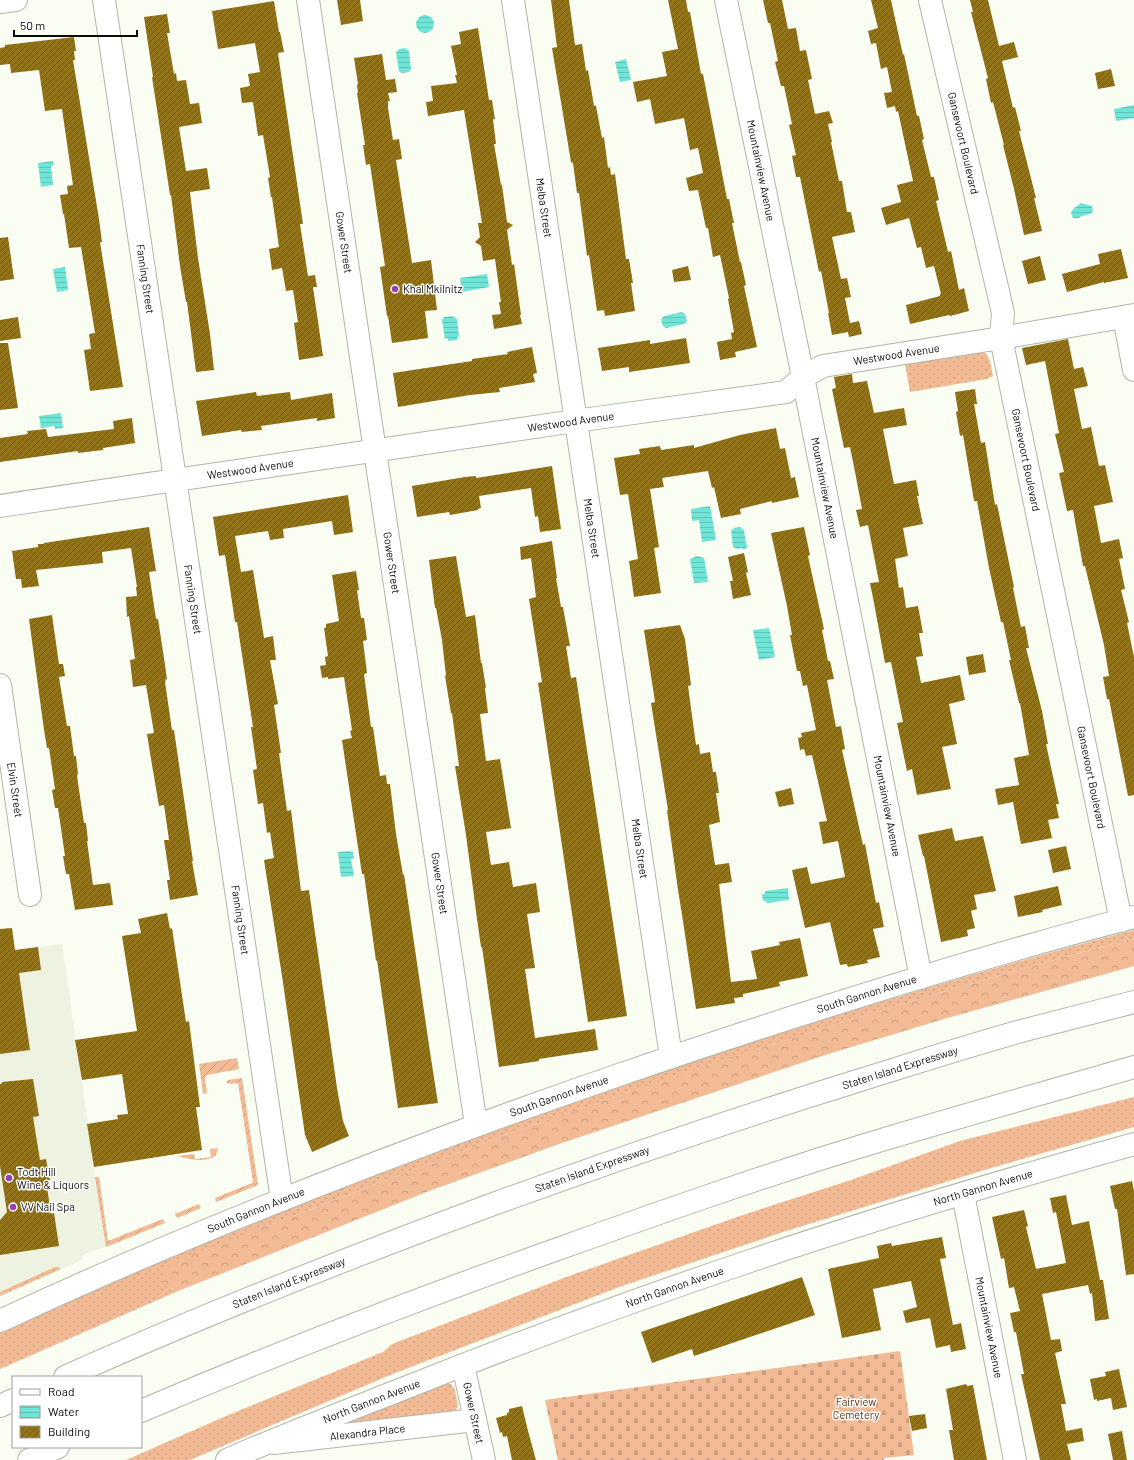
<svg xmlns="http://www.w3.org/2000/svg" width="1134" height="1460" font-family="Barlow,sans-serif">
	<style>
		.built { fill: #edf3e0 }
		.grass { fill: url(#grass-dots) }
		.forest { fill: url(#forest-crowns) }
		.cemetery { fill: url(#cemetery-stones) }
		.garden { fill: url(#garden-furrows) }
		.water { fill: url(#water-rules) }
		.building { fill: url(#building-hatch) }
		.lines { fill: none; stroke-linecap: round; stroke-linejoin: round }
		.minor-casing { stroke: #b2b5aa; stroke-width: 24 }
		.major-casing { stroke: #b2b5aa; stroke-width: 24 }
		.highway-casing { stroke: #b2b5aa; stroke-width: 24 }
		.minor { stroke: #fff; stroke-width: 22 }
		.major { stroke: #fff; stroke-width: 22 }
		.highway { stroke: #fff; stroke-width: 22 }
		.poi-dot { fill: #9442b1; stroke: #fff; stroke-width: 1.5 }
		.labels { text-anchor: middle; stroke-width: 3; stroke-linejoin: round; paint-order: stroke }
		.street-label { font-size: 11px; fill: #0b0c09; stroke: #fff }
		.poi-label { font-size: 11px; fill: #0b0c09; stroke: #fff; text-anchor: start }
		.park-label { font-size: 11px; fill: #5f3009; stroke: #fff }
	</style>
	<defs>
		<pattern id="grass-dots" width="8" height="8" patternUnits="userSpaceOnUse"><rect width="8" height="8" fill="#f2ba95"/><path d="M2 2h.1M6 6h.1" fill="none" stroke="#ce9f7f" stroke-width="1.8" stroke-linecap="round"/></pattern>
		<pattern id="forest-crowns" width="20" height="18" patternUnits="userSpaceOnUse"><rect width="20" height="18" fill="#f2ba95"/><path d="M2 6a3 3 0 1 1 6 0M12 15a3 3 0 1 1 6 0" fill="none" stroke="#ce9f7f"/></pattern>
		<pattern id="cemetery-stones" width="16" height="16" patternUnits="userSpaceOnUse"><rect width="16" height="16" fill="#f2ba95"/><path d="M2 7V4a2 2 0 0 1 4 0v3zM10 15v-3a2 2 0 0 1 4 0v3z" fill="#ce9f7f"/></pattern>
		<pattern id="garden-furrows" width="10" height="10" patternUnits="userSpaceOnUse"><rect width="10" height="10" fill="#f2ba95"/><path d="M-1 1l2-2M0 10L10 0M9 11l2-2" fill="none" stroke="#ce9f7f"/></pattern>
		<pattern id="water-rules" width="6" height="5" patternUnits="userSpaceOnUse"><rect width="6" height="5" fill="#6fe5d7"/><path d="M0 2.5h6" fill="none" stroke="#5fc3b7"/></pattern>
		<pattern id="building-hatch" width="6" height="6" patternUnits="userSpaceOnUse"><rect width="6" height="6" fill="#937317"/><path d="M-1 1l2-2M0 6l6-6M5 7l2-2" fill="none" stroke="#765d13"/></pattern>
	</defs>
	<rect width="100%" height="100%" fill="#fafdf2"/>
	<path class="built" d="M12,928L15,950L62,944L106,1247L84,1254L82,1256V1260L0,1296V929Z"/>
	<g class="grass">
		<path d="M982,351C991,355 991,368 993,376L987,379L910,392L904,359Z"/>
		<path d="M1134,930V938C931,993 731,1055 533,1125C447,1156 363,1189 278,1222L258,1228L169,1288L178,1291L0,1369V1331C59,1305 118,1277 177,1253C489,1126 808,1016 1134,930Z"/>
		<path d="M1134,1097V1127L991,1168L786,1231L622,1286L395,1373L190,1460H126L226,1416L383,1352L392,1344L569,1276L740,1216L851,1180L960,1141Z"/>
		<path d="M55,1267H58L61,1269L0,1296V1292Z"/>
		<path d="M444,1383L451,1384L455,1390L458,1407L455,1411L336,1426Z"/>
	</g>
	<path class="forest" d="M1134,938V966L944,1019L825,1055L559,1144L429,1191L178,1291C166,1287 162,1285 162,1271L172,1262L258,1228L278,1222C363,1189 447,1156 533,1125C730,1055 931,993 1134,938Z"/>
	<path class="cemetery" d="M900,1351L914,1455L884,1458V1460H558L545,1400Z"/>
	<g class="garden">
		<path d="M237,1058L239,1069L207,1075L205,1079L207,1093L203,1094L199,1064Z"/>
		<path d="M242,1078L258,1185L216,1202L215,1198L252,1183L253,1182L238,1083L229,1084L226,1082L228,1080Z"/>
		<path d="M218,1148L216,1155C205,1164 189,1159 177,1156L194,1154L195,1159L211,1157L210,1149Z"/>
		<path d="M95,1177H99L108,1241L163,1219L165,1223L106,1247Z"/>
		<path d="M199,1204L201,1208L177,1218L175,1214Z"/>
	</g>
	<g class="water">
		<circle cx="425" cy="24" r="9"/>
		<path d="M405,48L409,51L411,69L409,72L402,73L399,71L396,53L399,49Z"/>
		<path d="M626,59L631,80L620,82L615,62Z"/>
		<path d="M1134,105V118L1116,121L1114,109Z"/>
		<path d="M53,161L54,165L51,166L53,185L41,187L38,163Z"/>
		<path d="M1081,203L1092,206L1093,212C1089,216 1083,214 1079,218H1073L1071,213L1073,209Z"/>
		<path d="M65,267L68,290L57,292L53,269Z"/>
		<path d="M487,274L489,287L462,292L460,278Z"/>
		<path d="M682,312L685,314L687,321L684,324L666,328L663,326L661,319L664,316Z"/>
		<path d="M452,316L457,319L459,337H457V340L448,341V338L445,339L442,320L444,317Z"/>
		<path d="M61,413L63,428L55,429V426L41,428L39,416Z"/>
		<path d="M710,506L716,540L702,542L699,520L692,521L691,509Z"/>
		<path d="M740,527L744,530L746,544L748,546L744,550L742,548L737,549L733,547L731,531L734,528Z"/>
		<path d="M697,556L704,558L708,582L694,583L690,559Z"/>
		<path d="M769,628L775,657L759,660L753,630Z"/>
		<path d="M350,851L351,852H353L354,858L351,859L354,876L341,877L338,852Z"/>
		<path d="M788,888L789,900L767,903L766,901H763L762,894H765V891Z"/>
	</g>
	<g class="building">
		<path d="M337,0H360L363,21L341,25Z"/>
		<path d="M551,0H569L575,45L582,44L586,71L588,70L594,106H596L602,138L604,137L608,168L610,167L611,175L615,174L626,259H629L633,283H631L635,311L605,316L604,310L597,311L589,255L587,256L579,193H577L573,163L571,162L552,48L557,47Z"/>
		<path d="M668,0H686L688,12H690L701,74H703L727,199H729L734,223H732L740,262H741L746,285L744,286L757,347L735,352L736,357L720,360L717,342L732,339L731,333L734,332L728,299L729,298L720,255L713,257L708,228H706L698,190L689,191L686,178L703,173L698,148L690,150L684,118L655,124L650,99L637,102L633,82L667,76L662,52L678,49Z"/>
		<path d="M763,0H782L788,29L796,28L800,51L806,50L812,79L808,80L815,114L829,111L833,123L828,124L832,142H831L839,181H842L847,212H851L855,232L832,237L841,279L847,278L851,297L845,298L850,323L859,321L862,334L849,337L848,332L832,335L828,313H829L821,271L819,272L800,177H796L792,156L796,155L789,125L792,124L784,86H781L775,62L778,61L770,23H768Z"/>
		<path d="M871,0H891L903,55L904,54L917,116H919L924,139L922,140L931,177H934L939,200L936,201L948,252L951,251L959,290L964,288L969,311L950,316L949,315L910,324L906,305L940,296V294H941L934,266L926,268L921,247L917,248L909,218L886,225L881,208L901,202L897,185L913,181L898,111L896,112L895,106L887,108L884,93L892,92L887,67L881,69L876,43L871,44L868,31L878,28Z"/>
		<path d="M970,0H988L999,46L1014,42L1018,57L1002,61L1013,108L1015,107L1021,131H1019L1036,198H1034L1042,231L1024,235L1014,189L1003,145H1004L993,102L991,103L986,79L988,78L971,12H973Z"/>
		<path d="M274,1L279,32H280L284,52L278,53L303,224H300L308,276L315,275L317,287H313L323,356L299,360L294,323L298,322L293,290L286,291L282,268L272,270L269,249L279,247L272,197H271L268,178L270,177L263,135L258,136L253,102L242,103L240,88L250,86L248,74L260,72L255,43L218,49L212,11Z"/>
		<path d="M167,14L170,33H167L174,74L176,73L177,81L186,80L190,104L199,103L202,123L179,127L186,171L207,168L210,189L190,192L198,258L210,334L214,370L196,372L187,302H186L180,266L171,195H170L152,77H153L144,17Z"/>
		<path d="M478,28L489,100H492L495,119H493L496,144H494L501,185H502L507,222L513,225L507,230L512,265L514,264L521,315H520L522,324L494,329L492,315L501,314L499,302H501L495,259L483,261L481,246L475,242L480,237L478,223H482L464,110L428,116L426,102L433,101L431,86L457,83L455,75H457L451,46L461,44L459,32Z"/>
		<path d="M74,37L76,51H74L75,60H73L99,219L102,242H100L123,387L90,391L84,350L91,349L89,334L95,333L81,247L69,248L64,214H63L60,195L68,194L67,186L73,185L62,109L45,111L39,70L11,73L10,64L0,65V48L5,47V45Z"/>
		<path d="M382,54L386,80L395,79L397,92L388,93L390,101H388V108L393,140L399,139L402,159L396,160L412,263L431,260L437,310L425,311L428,338L392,343L388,316H387L380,267L385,266L370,164L366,165L363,145H365L357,93H358L357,85L358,84L354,58Z"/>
		<path d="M1111,69L1115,86L1098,89L1095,73Z"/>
		<path d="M8,237L14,279L0,281V238Z"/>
		<path d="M1121,249L1128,278L1104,283V282L1067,292L1062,274L1100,264L1098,254Z"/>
		<path d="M1040,256L1046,280L1028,284L1022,261Z"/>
		<path d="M688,266L691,280L674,282L672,270Z"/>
		<path d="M18,317L21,338L0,341V320Z"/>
		<path d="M686,338L690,363L629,372V367L602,371L598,348L650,340V344Z"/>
		<path d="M1068,339L1074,369L1083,367L1088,386L1074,389L1082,429L1091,427L1099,466L1105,465L1113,502L1094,506L1101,543L1119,539L1123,558L1119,559L1125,589L1121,590L1129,622L1127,623L1134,657V795L1128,796L1109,699H1107L1103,677L1109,676L1104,645L1085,566H1083L1073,510L1067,511L1059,473L1064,472L1055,434L1059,433L1045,361L1026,365L1022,348Z"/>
		<path d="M0,343H8L18,408L0,410Z"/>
		<path d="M532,347L537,373L533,374L535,382L499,388L500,392L470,395L398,407L393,373L472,361V359L508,354L507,352Z"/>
		<path d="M852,374L853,383L867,381L874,413L904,408L907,425L883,429L894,484L916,480L919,496H917L923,524L903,528L908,556L895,559L899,588L903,587L906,608L918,606L923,633H919L923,656L916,657L921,683L960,675L965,700L949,704L957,744L942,747L951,789L917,795L912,769L907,771L897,723L903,722L891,662L885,663L874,603L870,583L879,582L868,525L860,527L856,510L862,509L856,477L850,447L844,448L832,389L836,388L834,377Z"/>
		<path d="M975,389L977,404H974L981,443L985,442L995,505L997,504L1014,587L1013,588L1021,627L1025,626L1029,648H1026L1042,711L1048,744H1046L1059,804H1056L1059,818L1048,820L1052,838L1021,844L1013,802L998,805L995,789L1019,785L1014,758L1029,755L1020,703H1019L1009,660H1011L1003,622H1001L989,568L977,501H974L963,435L960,436L956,412L958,411L955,392Z"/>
		<path d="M256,392L257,396L290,392L291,400L332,393L335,418L317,421V418L261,426L262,430L242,432L241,430L202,436L196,401Z"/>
		<path d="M132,418L135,443L103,448V450L78,453V451L0,462V438L28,434L27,431L46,429L48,437L114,429L113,421Z"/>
		<path d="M776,428L780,449L785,448L791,478L795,477L799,497L772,503V501L740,509L741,514L721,518L714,487L712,488L708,471L662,478L664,487L650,489L659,547L654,548L661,593L634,597L629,561L638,559L628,494L620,495L614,458L640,454L639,449L660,446L661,450L694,445V448L740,435Z"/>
		<path d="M552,466L561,529L540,532L538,516L535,517L531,488L479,496L481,508L478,509V510L450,515L449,512L417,517L412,486L465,477L476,476V478Z"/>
		<path d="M348,495L353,532L334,535L332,521L283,529L284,538L270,540L268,531L235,536L241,572L253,570L264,638L273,636L276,660H270L278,704L274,705L281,753H279L287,811L291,810L301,891L309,890L337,1088L343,1121L349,1136L312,1152L305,1135L282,976L264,860L274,858L270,832L267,833L263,803L258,804L253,770L257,769L251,727H253L237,622H235L225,555L219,556L213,517Z"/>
		<path d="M149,527L156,571L149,572L156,619H158L164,658L167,679H166L165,682L172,730H174L193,861H192L198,895L170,900L167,880H170L164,840H169L164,805L159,806L150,753L147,734L154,733L146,685L133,687L130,660L135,659L129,616L127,617L126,597L137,596L136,587H137L131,548L102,552L103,563L36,570L39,586L22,588L21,579H16L12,551L38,547V544H44V543Z"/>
		<path d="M804,527L810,555L808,556L824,629L822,630L828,661H830L834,679L827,680L836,727L841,726L845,749L842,750L863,845L865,844L876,903L879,902L884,927L873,929L880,957L867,960L868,963L848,967L847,964L840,965L830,922L805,928L792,870L807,867L811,884L845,877L838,841L823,844L819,822L827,821L812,755L806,756L804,749L800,750L798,738L802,737L801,733L816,730L807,685L803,686L800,671H797L790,635H792L787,606L771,533Z"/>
		<path d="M552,541L557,578H556L561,607H563L570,646H566L571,678L576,677L627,1016L588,1022L538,683L542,682L529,599L536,597L531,558L521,560L520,547Z"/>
		<path d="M744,553L748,572L746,573L751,595L733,599L730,581H733L728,557Z"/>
		<path d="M456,556L466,617L475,615L481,663H482L486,688H485L488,713L480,714L486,761L500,759L511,828L486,832L491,865L509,862L513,887L536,883L540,912L527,914L535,968L525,969L535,1038L595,1029L598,1050L539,1059V1061L499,1067L482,947H481L477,919L466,835L455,766H459L452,713H451L445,676H446L442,640L436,608H435L429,560Z"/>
		<path d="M356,571L359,590H357L361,618H364L367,640L363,641L367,673L364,674L371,727H373L380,776L386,775L387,784H390L396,834L403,875L404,874L430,1052L438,1103L398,1108L377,960L376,961L364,874H362L342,740L352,738L350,731L352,730L344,677L328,679V677L322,678L320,666L326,665L325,657L328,656L324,628H326V624L339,621L332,575Z"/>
		<path d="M52,615L59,664H63L65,676L59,677L67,726H70L74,756H76L78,774L77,775L78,783L84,823H86L88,841H87L93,885L110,883L113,905L75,910L69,874H66L63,856H65L58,808H55L52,790L55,789L49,748H47L44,730L29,619Z"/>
		<path d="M680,625L685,639L691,685L688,686L696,745L699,744L700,754L710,752L713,772H716L719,793H716L720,822L709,825L715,865L729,863L732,882L719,884L731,982L757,979L751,951L780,945L779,942L800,938L808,976L779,982L780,986L743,994V997L734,998L735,1003L696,1009L683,921L678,890L667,810H668L651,703L655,702L644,630Z"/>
		<path d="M983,654L986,672L969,675L966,657Z"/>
		<path d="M791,788L794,804L779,807L775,792Z"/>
		<path d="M952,828L955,841L983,836L996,891L974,895L977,909L971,911L975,928L967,930L968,936L941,942L924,856H923L918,835Z"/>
		<path d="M1066,846L1071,869L1053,873L1048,850Z"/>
		<path d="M1058,886L1062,905L1042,910L1043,912L1018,917L1014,896Z"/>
		<path d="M167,913L170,929L172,928L186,1022L189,1021L200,1107H196L202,1150L94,1167L87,1124L118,1119L117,1115L128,1114L122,1074L82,1080L75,1040L137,1031L122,936L141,933L138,919Z"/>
		<path d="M12,928L15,950L38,947L41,970L19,973L30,1050L0,1054V929Z"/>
		<path d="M33,1079L39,1116L33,1117L40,1160L46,1159L50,1180H46L51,1214L54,1213L59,1246L0,1255V1220L7,1212L0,1166V1084H2V1082Z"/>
		<path d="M1132,1181L1134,1191V1274L1126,1275L1117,1209H1115L1110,1186Z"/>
		<path d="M1066,1195L1072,1225L1089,1221L1100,1280H1103L1109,1319L1095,1321L1092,1293L1090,1294L1088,1285L1042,1294L1051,1340L1060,1339L1062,1351L1055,1353L1066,1404H1061L1066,1431L1082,1428L1084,1441L1067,1444L1071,1460H1040L1021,1374H1024L1016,1332H1014L1010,1313L1020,1311L1014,1287L1009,1288L1004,1258L1001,1259L992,1217L1024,1210L1028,1226L1026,1227L1036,1269L1066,1263L1056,1212L1053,1213L1050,1198Z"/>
		<path d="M942,1237L946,1258L940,1259L953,1325L961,1323L966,1349L951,1352L950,1345L936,1348L930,1318L906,1323L903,1311L917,1307L911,1281L873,1289L881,1330L842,1338L828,1269L879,1258L877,1246L891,1243L892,1246Z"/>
		<path d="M802,1277L815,1315L694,1356L692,1349L652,1363L641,1332Z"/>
		<path d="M1119,1369L1127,1407L1113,1410L1111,1398L1097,1401V1399L1094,1400L1090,1379L1106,1376L1105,1372Z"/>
		<path d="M966,1384L967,1386L973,1385L987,1460H954L949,1430H953L946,1389Z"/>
		<path d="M522,1406L528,1431L536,1460H512L507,1436L503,1437L502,1432L500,1433L496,1418L507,1415V1413L509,1412V1409Z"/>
		<path d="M925,1414L927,1428L912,1431L909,1416Z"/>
		<path d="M1122,1431L1127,1460H1113L1108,1434Z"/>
	</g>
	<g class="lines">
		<g class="minor-casing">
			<g id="minor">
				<path id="s1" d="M104,0L282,1200"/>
				<path id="s2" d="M308,0L375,451L476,1125"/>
				<path id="s3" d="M513,0L671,1057"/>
				<path id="s4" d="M726,0L803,377L921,978"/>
				<path id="s5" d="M930,0L1003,313L1001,338L1121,921"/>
				<path d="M0,2L16,0"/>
				<path d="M1124,317L1134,370"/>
				<path id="s6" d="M0,506L575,421L786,392L803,377L823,366L1001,338L1134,315"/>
				<path id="s7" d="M0,685L30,895"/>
				<path id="s8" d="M963,1194L1015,1460"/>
				<path id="s9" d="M0,1321C199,1228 405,1149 613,1077C785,1018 958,963 1134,917"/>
				<path id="s10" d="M463,1365L484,1460"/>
				<path id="s11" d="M274,1443L475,1420"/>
			</g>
		</g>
		<g class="major-casing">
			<g id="major">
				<path id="s12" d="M227,1460C288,1433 352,1409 415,1384C526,1340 637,1299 750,1261C877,1218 1005,1180 1134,1144"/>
			</g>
		</g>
		<g class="highway-casing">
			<g id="highway">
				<path id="s13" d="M65,1377C203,1315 345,1259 488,1206C609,1162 731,1120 854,1082C912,1064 970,1045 1029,1029C1064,1020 1099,1011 1134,1002"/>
				<path d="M0,1406L13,1400"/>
				<path d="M141,1411C277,1353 415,1300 555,1250C664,1211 774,1172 885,1139C968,1114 1051,1091 1134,1067"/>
				<path d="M29,1460L58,1447"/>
			</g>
		</g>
		<use href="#minor" class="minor"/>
		<use href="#major" class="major"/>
		<use href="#highway" class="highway"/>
	</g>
	<g class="poi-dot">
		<circle cx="395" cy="289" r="4"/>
		<circle cx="9" cy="1178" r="4"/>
		<circle cx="13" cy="1207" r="4"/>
	</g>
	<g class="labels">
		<g class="street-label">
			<text dy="4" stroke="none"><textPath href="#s5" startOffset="147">Gansevoort Boulevard</textPath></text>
			<text dy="4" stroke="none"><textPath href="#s4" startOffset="174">Mountainview Avenue</textPath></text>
			<text dy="4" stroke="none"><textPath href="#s3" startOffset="210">Melba Street</textPath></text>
			<text dy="4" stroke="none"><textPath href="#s2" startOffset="245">Gower Street</textPath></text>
			<text dy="4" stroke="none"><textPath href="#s1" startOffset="282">Fanning Street</textPath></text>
			<text dy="4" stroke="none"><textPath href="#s6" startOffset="914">Westwood Avenue</textPath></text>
			<text dy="4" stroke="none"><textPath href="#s6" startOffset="577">Westwood Avenue</textPath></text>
			<text dy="4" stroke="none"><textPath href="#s5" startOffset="471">Gansevoort Boulevard</textPath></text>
			<text dy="4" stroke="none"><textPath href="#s6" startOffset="253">Westwood Avenue</textPath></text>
			<text dy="4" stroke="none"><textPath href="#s4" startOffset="498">Mountainview Avenue</textPath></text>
			<text dy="4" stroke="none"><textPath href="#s3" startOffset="534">Melba Street</textPath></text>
			<text dy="4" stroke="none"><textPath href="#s2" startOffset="569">Gower Street</textPath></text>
			<text dy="4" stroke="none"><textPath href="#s1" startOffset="606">Fanning Street</textPath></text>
			<text dy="4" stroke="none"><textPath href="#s5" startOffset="795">Gansevoort Boulevard</textPath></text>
			<text dy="4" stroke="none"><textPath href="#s7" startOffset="106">Elvin Street</textPath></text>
			<text dy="4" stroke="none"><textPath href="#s4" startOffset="822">Mountainview Avenue</textPath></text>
			<text dy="4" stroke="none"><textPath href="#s3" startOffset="858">Melba Street</textPath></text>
			<text dy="4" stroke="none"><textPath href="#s2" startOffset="893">Gower Street</textPath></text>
			<text dy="4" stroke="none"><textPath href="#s1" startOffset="930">Fanning Street</textPath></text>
			<text dy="4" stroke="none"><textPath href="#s9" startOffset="927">South Gannon Avenue</textPath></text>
			<text dy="4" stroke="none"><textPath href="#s13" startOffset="891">Staten Island Expressway</textPath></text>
			<text dy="4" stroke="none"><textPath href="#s9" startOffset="603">South Gannon Avenue</textPath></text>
			<text dy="4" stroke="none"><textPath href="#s13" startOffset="567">Staten Island Expressway</textPath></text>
			<text dy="4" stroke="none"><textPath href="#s12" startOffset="804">North Gannon Avenue</textPath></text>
			<text dy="4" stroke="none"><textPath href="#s9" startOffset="279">South Gannon Avenue</textPath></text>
			<text dy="4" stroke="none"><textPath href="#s13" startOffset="243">Staten Island Expressway</textPath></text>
			<text dy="4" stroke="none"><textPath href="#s12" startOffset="480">North Gannon Avenue</textPath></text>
			<text dy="4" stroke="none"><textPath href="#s8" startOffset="136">Mountainview Avenue</textPath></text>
			<text dy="4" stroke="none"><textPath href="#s12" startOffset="156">North Gannon Avenue</textPath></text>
			<text dy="4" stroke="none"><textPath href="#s10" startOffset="49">Gower Street</textPath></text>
			<text dy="4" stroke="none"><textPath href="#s11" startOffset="94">Alexandra Place</textPath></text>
		</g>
		<g class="poi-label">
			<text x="403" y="293">Khal Mkilnitz</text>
			<text x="17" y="1176">Todt Hill<tspan x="17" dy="13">Wine &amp; Liquors</tspan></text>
			<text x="21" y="1211">VV Nail Spa</text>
		</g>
		<g class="park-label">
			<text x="856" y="1406">Fairview<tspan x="856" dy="13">Cemetery</tspan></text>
		</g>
	</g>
	<rect x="12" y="1376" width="130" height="72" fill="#ffffff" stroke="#9d9e9d"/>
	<rect x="20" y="1389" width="20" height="6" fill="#ffffff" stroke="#9d9e9d"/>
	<text x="48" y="1396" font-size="12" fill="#0b0c09">Road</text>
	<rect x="20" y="1406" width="20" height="12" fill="url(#water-rules)" stroke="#9d9e9d"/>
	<text x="48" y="1416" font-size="12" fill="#0b0c09">Water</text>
	<rect x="20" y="1426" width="20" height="12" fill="url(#building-hatch)" stroke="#9d9e9d"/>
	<text x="48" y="1436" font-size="12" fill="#0b0c09">Building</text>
	<path d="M14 30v6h123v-6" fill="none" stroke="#0b0c09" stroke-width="2"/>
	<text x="20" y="30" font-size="12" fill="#0b0c09" stroke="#ffffff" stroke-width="3" paint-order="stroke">50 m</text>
</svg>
